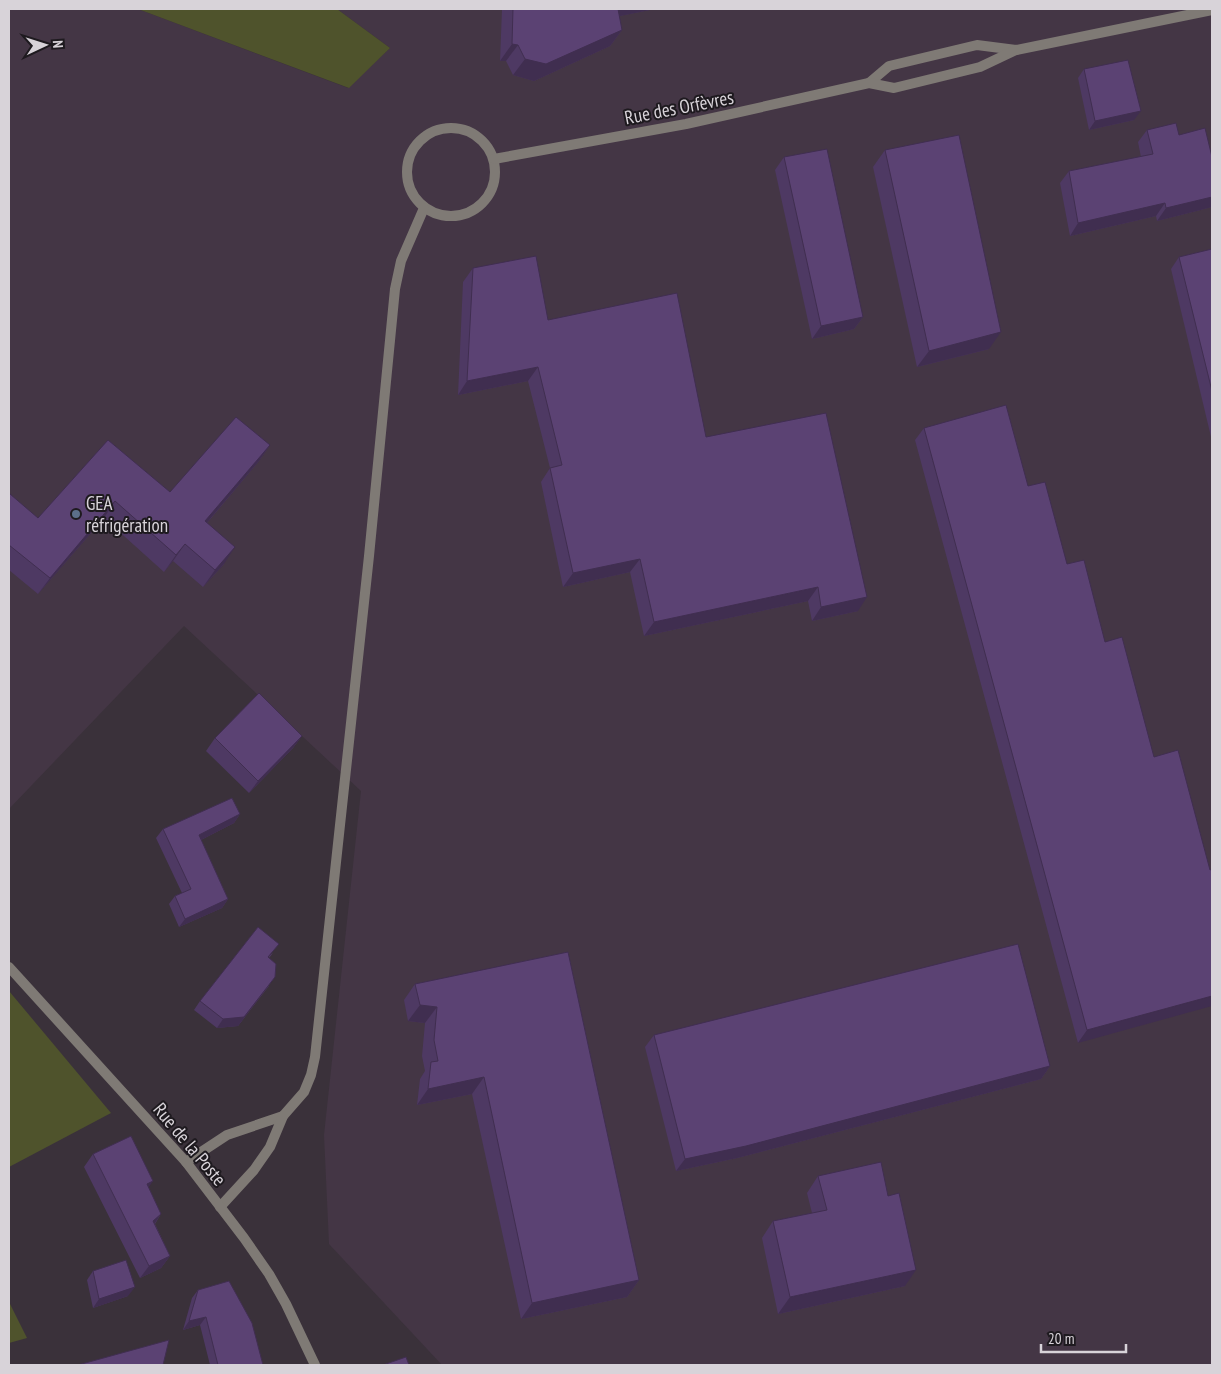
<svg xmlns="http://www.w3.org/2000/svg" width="1221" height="1374" font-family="'PT Sans Narrow',sans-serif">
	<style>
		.built { fill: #443645 }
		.green { fill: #4f532c }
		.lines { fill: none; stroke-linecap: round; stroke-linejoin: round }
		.minor { stroke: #7f7a75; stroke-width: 10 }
		.tertiary { stroke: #7f7a75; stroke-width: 10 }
		.wall { fill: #4e3963 }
		.shaded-wall { fill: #402e50 }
		.building { fill: #5b4273; stroke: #402e50 }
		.service-dot { fill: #5c6f8a; stroke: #1e1a1f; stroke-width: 2 }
		.labels { text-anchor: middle; stroke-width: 4; stroke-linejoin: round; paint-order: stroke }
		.street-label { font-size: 19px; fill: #d8d3d9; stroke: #1e1a1f }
		.poi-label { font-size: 19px; fill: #d8d3d9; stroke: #1e1a1f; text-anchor: start }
	</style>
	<rect width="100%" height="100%" fill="#3a313a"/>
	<path class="built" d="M9,9H138L348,88L390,48L337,9H1212V1365H442L329,1244L324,1135L361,791L184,626L9,809Z"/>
	<g class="green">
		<path d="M138,9H337L390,48L349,88Z"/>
		<path d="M9,991L111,1113L9,1167Z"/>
		<path d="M9,1302L27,1338L9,1343Z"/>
	</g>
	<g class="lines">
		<g class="minor">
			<path d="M869,83L889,66L977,45L1016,50"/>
			<circle cx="451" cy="172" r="44"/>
			<path d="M494,159L686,124L869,83L894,88L980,67L1016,50L1212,10"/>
			<path d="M186,1162L227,1135L283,1116"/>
			<path d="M220,1207L254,1170L270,1147L283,1116L304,1092L311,1075L315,1057L369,556L395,289L401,261L424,208"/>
		</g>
		<path class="tertiary" d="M9,967L186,1162L244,1238L269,1274L286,1304L315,1365"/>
	</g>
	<g class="wall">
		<path d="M502,9H655L619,16L622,30L610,46L534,81L513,75L506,61H500Z"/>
		<path d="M1084,69L1134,120L1089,130L1078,78Z"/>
		<path d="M1147,130L1179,135L1212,157V207L1157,221L1156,216L1070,236L1060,183L1069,171L1141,157L1138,142Z"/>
		<path d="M885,150L989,349L917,367L873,167Z"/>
		<path d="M784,157L863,317L854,329L812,339L775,170Z"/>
		<path d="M1212,249V441L1171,269L1179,257Z"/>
		<path d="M473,268L548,320L706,437L858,611L812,621L808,601L644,636L630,572L563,587L541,482L550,468L528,381L458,395L463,282Z"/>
		<path d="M924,428L1028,486L1105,642L1154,757L1210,870L1078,1043L915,440Z"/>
		<path d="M108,440L170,492L270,445L259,461L207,523L224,564L203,587L173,561L164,572L104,518L38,594L9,570V495L38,518Z"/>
		<path d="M302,736L293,748L249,793L206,751L215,738Z"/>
		<path d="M240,814L234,823L201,840L228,899L222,908L179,927L169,904L175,896L182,893L156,838L163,829Z"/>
		<path d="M568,952L639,1280L627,1297L521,1319L472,1094L417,1105L420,1079L425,1071L422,1056L425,1023L408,1021L404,1000L415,984Z"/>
		<path d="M273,953L269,958V986L238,1026L217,1028L194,1010L200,1001Z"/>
		<path d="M654,1035L1050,1066L1041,1079L737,1158L676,1171L645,1047Z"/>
		<path d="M93,1154L148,1188L161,1214L155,1224L170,1256L161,1268L140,1278L84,1167Z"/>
		<path d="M818,1176L888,1196L905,1286L778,1314L762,1238L773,1221L812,1213L807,1193Z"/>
		<path d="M93,1271L128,1296L93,1308L87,1280Z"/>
		<path d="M198,1290L263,1365H210L200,1325L183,1330L192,1298Z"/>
	</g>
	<g class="shaded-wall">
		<path d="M612,9H655L605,19Z"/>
		<path d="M622,30L610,46L534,81L513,75L525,59Z"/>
		<path d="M512,44L518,45L506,61H500Z"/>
		<path d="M1141,111L1134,120L1089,130L1095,121Z"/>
		<path d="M1212,197V207L1157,221L1166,208Z"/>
		<path d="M1165,203L1156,216L1070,236L1078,223Z"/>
		<path d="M863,317L854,329L812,339L821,326Z"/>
		<path d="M1001,332L989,349L917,367L929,351Z"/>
		<path d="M538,367L528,381L458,395L467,381Z"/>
		<path d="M270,445L259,461L194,538L205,521Z"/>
		<path d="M115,501L104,518L38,594L50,578Z"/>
		<path d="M185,544L173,561L164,572L176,555Z"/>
		<path d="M235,547L224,564L203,587L215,570Z"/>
		<path d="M640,559L630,572L563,587L573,573Z"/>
		<path d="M818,587L808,601L644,636L654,622Z"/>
		<path d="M867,597L858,611L812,621L821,607Z"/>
		<path d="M302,736L293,748L249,793L258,781Z"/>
		<path d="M240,814L234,823L193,844L199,835Z"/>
		<path d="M228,899L222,908L179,927L185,919Z"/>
		<path d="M275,977L238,1026L217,1028L223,1019Z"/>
		<path d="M1212,996V1006L1078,1043L1087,1030Z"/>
		<path d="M420,1005L437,1007L425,1023L408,1021Z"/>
		<path d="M1050,1066L1041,1079L737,1158L676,1171L685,1159Z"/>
		<path d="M484,1077L472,1094L417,1105L428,1089Z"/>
		<path d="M153,1181L144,1194L147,1184Z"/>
		<path d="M161,1214L153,1226V1221Z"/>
		<path d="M170,1256L161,1268L140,1278L149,1266Z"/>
		<path d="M916,1270L905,1286L778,1314L790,1297Z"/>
		<path d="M639,1280L627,1297L521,1319L532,1303Z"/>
		<path d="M135,1287L128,1296L93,1308L99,1299Z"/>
		<path d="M206,1317L200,1325L183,1330L189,1321Z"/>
	</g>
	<g class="building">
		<path d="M513,9H618L622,30L546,64L525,59L518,45L512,44Z"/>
		<path d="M1128,60L1141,111L1095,121L1084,69Z"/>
		<path d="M1176,123L1179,135L1205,128L1212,157V197L1166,208L1165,203L1078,223L1069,171L1153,154L1147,130Z"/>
		<path d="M959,135L1001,332L929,351L885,150Z"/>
		<path d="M827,149L863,317L821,326L784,157Z"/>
		<path d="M1212,249V391L1179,257Z"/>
		<path d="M536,256L548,320L677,293L706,437L826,413L867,597L821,607L818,587L654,622L640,559L573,573L550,468L562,465L538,367L467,381L473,268Z"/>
		<path d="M1006,405L1028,486L1045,482L1067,564L1084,560L1105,642L1122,637L1154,757L1178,750L1210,870L1212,869V996L1087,1030L924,428Z"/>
		<path d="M236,417L270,445L205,521L235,547L215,570L185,544L176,555L115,501L50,578L9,545V495L10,494L38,518L108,440L170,492Z"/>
		<path d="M259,693L302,736L258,781L215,738Z"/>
		<path d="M232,798L240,814L199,835L228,899L185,919L175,896L191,889L163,829Z"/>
		<path d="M258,927L279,944L268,957L276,964L275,977L244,1017L223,1019L200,1001Z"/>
		<path d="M1018,944L1050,1066L746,1146L685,1159L654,1035Z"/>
		<path d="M568,952L639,1280L532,1303L484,1077L428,1089L431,1062L438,1061L434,1040L437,1007L420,1005L415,984Z"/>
		<path d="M131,1136L153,1181L147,1184L161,1214L153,1221L170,1256L149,1266L93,1154Z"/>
		<path d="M881,1162L888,1196L899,1193L916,1270L790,1297L773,1221L827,1210L818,1176Z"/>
		<path d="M126,1260L135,1287L99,1299L93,1271Z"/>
		<path d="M229,1281L252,1323L263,1365H218L206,1317L189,1321L198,1290Z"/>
		<path d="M169,1340L163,1365H78Z"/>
		<path d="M406,1357L409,1365H383Z"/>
	</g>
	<circle class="service-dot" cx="76" cy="514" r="5"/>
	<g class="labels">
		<g class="street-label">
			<text transform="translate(679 107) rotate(-11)" y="7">Rue des Orfèvres</text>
			<text transform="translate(190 1144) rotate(50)" y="7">Rue de la Poste</text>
		</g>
		<g class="poi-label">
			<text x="86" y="510">GEA<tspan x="86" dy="22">réfrigération</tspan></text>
		</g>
	</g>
	<rect width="1221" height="1374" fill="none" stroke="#d8d3d9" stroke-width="20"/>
	<g transform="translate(45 45) rotate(86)" stroke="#1e1a1f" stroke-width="4" paint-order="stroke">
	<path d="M0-4L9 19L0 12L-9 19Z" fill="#d8d3d9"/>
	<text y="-8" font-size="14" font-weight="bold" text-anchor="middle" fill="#d8d3d9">N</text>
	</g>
	<path d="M1041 1344v8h85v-8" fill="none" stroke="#d8d3d9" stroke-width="2.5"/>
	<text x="1048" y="1344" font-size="15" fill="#d8d3d9" stroke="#1e1a1f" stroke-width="4" paint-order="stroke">20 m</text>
</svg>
